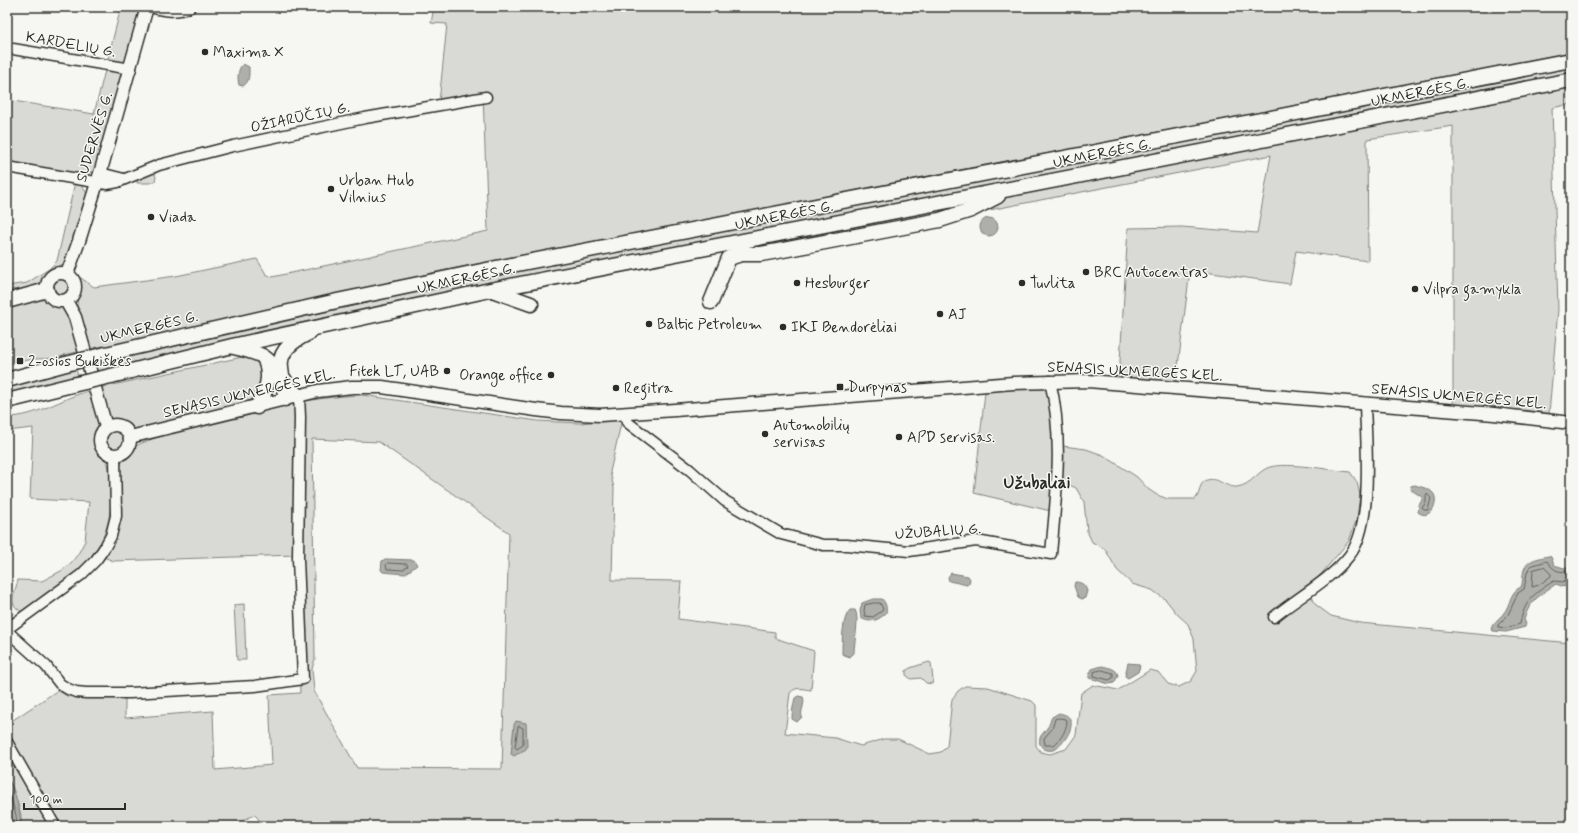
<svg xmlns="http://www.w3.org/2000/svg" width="1578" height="833" font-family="Mynerve,sans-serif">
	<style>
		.green { fill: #d9d9d5; stroke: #828280; fill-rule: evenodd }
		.water { fill: #aeaeab; stroke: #7a7a78 }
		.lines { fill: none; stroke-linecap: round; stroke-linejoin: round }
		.shore { stroke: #5f5f5e; stroke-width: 1 }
		.minor-casing { stroke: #2b2b2b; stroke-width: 13 }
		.major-casing { stroke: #2b2b2b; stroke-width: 15 }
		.highway-casing { stroke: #2b2b2b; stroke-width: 17 }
		.minor { stroke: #f6f6f2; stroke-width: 10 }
		.major { stroke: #f6f6f2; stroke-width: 12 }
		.highway { stroke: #f6f6f2; stroke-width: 14 }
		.highway-bridge-casing { stroke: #2b2b2b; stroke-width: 17; stroke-linecap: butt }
		.highway-bridge { stroke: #f6f6f2; stroke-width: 14 }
		.poi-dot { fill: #2b2b2b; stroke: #f6f6f2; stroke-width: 1.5 }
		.labels { text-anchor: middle; stroke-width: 3; stroke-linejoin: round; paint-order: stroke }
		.street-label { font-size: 15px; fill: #2b2b2b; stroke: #f6f6f2 }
		.poi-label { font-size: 15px; fill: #2b2b2b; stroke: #f6f6f2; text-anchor: start }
		.quarter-label { font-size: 17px; font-weight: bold; fill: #2b2b2b; stroke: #f6f6f2 }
	</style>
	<rect width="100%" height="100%" fill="#f6f6f2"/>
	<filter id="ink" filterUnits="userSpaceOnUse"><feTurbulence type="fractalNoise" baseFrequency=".025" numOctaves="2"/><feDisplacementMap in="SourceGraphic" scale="8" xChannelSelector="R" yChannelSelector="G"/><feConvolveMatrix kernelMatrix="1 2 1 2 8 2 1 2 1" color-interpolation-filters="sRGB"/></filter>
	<g filter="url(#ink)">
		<g class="green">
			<path d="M121,7H140L122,83L95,170L87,174L76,175L7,164V100L94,114Z"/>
			<path d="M434,7H1571V52L446,270L234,317L104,348L103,346L88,349L77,305L79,289L78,276L94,287L176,276L257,259L266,274L272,277L488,231L483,94L439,102L447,24L431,23Z"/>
			<path d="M1571,65V74L110,371L109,369L94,372L92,365L107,361V360L583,255Z"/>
			<path d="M1571,87V104L1552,108L1558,309L1549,414L1453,406V126L1367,139L1368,261L1296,251L1290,284L1190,270L1176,382L1119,378L1128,228L1182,227L1257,233L1271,155L969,214L991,201L1006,197Z"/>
			<path d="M154,172L156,177L155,181L150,183H137V178Z"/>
			<path d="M75,182C81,185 84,188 87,194L65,263L57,267L37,285L23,289L7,290V286L27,283L49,269L57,261Z"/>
			<circle cx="61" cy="287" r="11"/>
			<path d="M41,298C50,301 61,305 67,312L81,351L64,355L65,358L34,359L7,364V305Z"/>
			<path d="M242,357C252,359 259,362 264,370L258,396L252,400L143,431C134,431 132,429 126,424C121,421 115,421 111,418C103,413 102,397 99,388Z"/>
			<path d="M68,369V371L76,369L78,376L7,395V386Z"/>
			<path d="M1055,386L1063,446L1086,449L1103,455L1137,477L1148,489L1157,495L1168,499H1195C1201,494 1198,485 1205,481C1215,475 1226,488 1237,487C1252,485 1258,470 1270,467C1288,462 1330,470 1350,472L1357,482L1360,495L1357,518L1349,541L1312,585L1311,595L1316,605L1331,616L1360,623L1571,643V826H264L255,815L229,826H148L146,825L144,826H59L7,734V713L10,722L58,690L67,696L75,697H125V718L213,711L215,770L272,765L269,695L300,693L296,555L113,561L104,557C111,542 120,528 121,512C122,494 114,475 124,458C128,451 135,446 142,443C160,435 182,431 201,426C253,412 307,397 362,395L538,421L580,423L622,419L610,472L614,488L612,580L681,581L678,619L775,632V638L814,651L811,690C802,689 796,686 790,693L785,733L835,738L861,746L884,739H898L930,754L941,752L947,746L952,699L958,691L965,686L988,687L1032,701L1036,705V746L1041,752L1050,754L1066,749L1076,735L1081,693L1093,685L1118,690L1150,670L1158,672L1168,684L1179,687L1191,681L1197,671L1194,639L1188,624L1177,614L1166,600L1152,590L1132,584L1117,570L1105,549L1092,542L1087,531L1084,502L1076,488L1061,481L1051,511L974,493L985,392ZM312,439L379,442L509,533L502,769L357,768L314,691L312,669L315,659Z"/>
			<path d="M89,391C92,401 100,415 99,426C99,432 96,436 97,443C99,452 107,458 109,468C120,551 83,568 23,612C6,605 15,593 18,580L42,581L61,571L71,563L78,554L85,541L89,502L30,499L33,428L7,431V417C37,417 61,398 89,391Z"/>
			<circle cx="115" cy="439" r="10"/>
			<path d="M244,604L246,660H237L234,605Z"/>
			<path d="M929,662L931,663L933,680L932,684L926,683L921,678L911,679L906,675V671L910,668Z"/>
			<path d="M7,754L49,826H21V815L12,786L7,778Z"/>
		</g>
		<g class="water">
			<path d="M243,64L249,67C249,74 250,82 243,86L239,85C237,78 238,68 243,64Z"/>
			<circle cx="989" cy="227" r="9"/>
			<path d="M1415,485C1420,487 1429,488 1433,493C1440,501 1430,522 1418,512L1419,505L1422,500V497L1410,489L1411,486Z"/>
			<path d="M1548,556L1551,557L1554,565L1564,568L1571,567V579L1564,587L1556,584C1542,593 1528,602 1524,620L1526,623L1525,627L1506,632L1493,631L1491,629C1493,622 1499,619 1503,614C1511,605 1509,592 1521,587C1523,583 1522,579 1523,575C1524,560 1536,559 1548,556Z"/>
			<path d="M385,559L414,560L417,565L405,574L383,572L381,570L382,561Z"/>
			<path d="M951,573L968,576L970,579L969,583L967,585L949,581L948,577Z"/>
			<path d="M1075,582C1082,582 1085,585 1087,591L1085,598L1082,599L1078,597L1074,586Z"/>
			<path d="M873,599H882C886,603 887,608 886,613C879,620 870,624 861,618L860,611L862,603Z"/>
			<path d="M850,610H855C860,617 854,642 854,653L850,657L842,654C842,643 842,617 850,610Z"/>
			<path d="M1128,663L1138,664L1140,666L1138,672L1128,678L1125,676Z"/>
			<path d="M1102,666C1109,668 1117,668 1118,676L1114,683L1109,684L1089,678V675L1092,669Z"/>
			<path d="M798,696L803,697C806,704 800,710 802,717L797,722L792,719C792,712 793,705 795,698Z"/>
			<path d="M1059,713C1063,714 1068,715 1070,719C1075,728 1063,744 1056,749C1048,753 1037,748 1040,738C1041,734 1045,732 1047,728C1050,725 1050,720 1052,717Z"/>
			<path d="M516,721L526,723L527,746L526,749L514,756L511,754L514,725Z"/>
			<path d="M7,778C16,791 20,810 21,826H7Z"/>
		</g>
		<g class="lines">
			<g class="shore">
				<path d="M1427,494L1431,498L1428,510H1424L1422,508L1426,502V496Z"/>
				<path d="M388,563L407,564L408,566L403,570L387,569L386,565Z"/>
				<path d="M1544,567L1551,574V576L1539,585L1532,587L1533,570Z"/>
				<path d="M1571,571C1558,573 1554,571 1547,561L1530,566L1527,573L1524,589L1518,593L1508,615L1498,625V627L1506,628L1520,624C1524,601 1534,593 1554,581L1563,582L1567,578L1571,577"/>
				<path d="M874,603H880L883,609L882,611L873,617L865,616L864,611L865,605Z"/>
				<path d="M1102,670L1113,673V678L1109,680L1094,676V672Z"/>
				<path d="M1060,718L1065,719L1067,722C1066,731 1061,739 1054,745H1045L1044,738L1052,729L1055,719Z"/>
				<path d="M519,726L523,728V745L517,749L515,747L518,727Z"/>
				<path d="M7,785L16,815L17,826"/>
			</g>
			<g class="minor-casing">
				<g id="minor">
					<path d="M150,7C164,11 176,13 190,7"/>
					<path d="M7,48L131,69"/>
					<path d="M7,167L107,184L118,182L159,165L233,146L365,118L486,97"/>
					<path d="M100,173L124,179"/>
					<path d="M626,414L627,422L690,470L725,501L781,534L823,545H847L909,551L976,541L1051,554C1056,496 1064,438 1050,381"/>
					<path d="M1274,617C1298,597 1329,581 1349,556C1374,526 1366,442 1365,404"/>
					<path d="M7,629L81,575L96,560L105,547L111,536L116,516L115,455"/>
					<path d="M7,631L46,666L60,684L68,689L76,692L86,693H130L255,686L303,679L298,559L300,417L299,396"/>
					<path d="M7,742L55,826"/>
				</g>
			</g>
			<g class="major-casing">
				<g id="major">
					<circle cx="61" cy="287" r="14"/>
					<path d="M67,274L79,241L101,170L147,7"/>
					<path d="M66,301L75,317L106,427"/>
					<circle cx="115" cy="440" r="15"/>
					<path d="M130,437L318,391L352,387H382L536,410L561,413L600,415L675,410L1013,383L1088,381L1494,414L1571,423"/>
				</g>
			</g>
			<g class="highway-casing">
				<g id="highway">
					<path d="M492,290L531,304"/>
					<path d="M7,301L47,290"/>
					<path d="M711,302L729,258L741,254H761L778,251L940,220L971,210L998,196"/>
					<path d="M234,347C257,353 270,354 279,378"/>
					<path d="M106,354L337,301L496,268L1571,60"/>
					<path d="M111,376L232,346L490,290L1571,80"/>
					<path d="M284,379L291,390L299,396"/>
					<path d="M7,380L66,364"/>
					<path d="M285,399C285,388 282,379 281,368C278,350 296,339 309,333"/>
					<path d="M7,401L72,385"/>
					<path d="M257,407C266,392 272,377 265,360"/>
				</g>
			</g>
			<use href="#minor" class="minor"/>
			<use href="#major" class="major"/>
			<use href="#highway" class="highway"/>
			<g class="highway-bridge-casing">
				<g id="highway-bridge">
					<path d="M66,364L106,354"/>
					<path d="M72,385L111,376"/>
				</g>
			</g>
			<use href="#highway-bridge" class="highway-bridge"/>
		</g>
	</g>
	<g class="poi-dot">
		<circle cx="205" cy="52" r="4"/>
		<circle cx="331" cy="189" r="4"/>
		<circle cx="151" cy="217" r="4"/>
		<circle cx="1086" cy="272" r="4"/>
		<circle cx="797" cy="283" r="4"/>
		<circle cx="1022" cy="283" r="4"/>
		<circle cx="1415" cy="289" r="4"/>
		<circle cx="940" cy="314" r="4"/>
		<circle cx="649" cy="324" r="4"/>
		<circle cx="783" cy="327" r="4"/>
		<rect x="16" y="357" width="8" height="8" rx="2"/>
		<circle cx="447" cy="371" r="4"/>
		<circle cx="551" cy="375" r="4"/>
		<rect x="836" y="383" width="8" height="8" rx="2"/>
		<circle cx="616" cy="388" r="4"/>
		<circle cx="765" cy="434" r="4"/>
		<circle cx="899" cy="437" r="4"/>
	</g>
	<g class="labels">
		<g class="street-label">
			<text transform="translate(71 44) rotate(10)" y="5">KARDELIŲ G.</text>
			<text transform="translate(1420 92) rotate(-11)" y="5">UKMERGĖS G.</text>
			<text transform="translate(300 117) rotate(-12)" y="5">OŽIARŪČIŲ G.</text>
			<text transform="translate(94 137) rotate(-73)" y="5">SUDERVĖS G.</text>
			<text transform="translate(1102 153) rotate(-11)" y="5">UKMERGĖS G.</text>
			<text transform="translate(784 215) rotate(-11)" y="5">UKMERGĖS G.</text>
			<text transform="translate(466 278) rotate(-12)" y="5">UKMERGĖS G.</text>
			<text transform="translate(149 327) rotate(-13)" y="5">UKMERGĖS G.</text>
			<text transform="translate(1135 371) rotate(3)" y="5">SENASIS UKMERGĖS KEL.</text>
			<text transform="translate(249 393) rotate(-13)" y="5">SENASIS UKMERGĖS KEL.</text>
			<text transform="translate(1459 396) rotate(5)" y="5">SENASIS UKMERGĖS KEL.</text>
			<text transform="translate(938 531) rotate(-4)" y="5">UŽUBALIŲ G.</text>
		</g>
		<g class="poi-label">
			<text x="213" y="57">Maxima X</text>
			<text x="339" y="185">Urban Hub<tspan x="339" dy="17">Vilnius</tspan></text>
			<text x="159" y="222">Viada</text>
			<text x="1094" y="277">BRC Autocentras</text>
			<text x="805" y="288">Hesburger</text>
			<text x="1030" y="288">Tuvlita</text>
			<text x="1423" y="294">Vilpra gamykla</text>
			<text x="948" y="319">AJ</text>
			<text x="657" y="329">Baltic Petroleum</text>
			<text x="791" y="332">IKI Bendorėliai</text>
			<text x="28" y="366">2-osios Bukiškės</text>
			<text x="439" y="376" text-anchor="end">Fitek LT, UAB</text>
			<text x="543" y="380" text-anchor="end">Orange office</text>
			<text x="848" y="392">Durpynas</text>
			<text x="624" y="393">Regitra</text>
			<text x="773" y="430">Automobilių<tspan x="773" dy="17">servisas</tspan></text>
			<text x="907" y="442">APD servisas.</text>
		</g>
		<g class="quarter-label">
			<text x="1037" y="488">Užubaliai</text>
		</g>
	</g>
	<rect width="1578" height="833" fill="none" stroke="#f6f6f2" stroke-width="24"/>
	<rect x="12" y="12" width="1554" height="809" fill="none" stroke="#2b2b2b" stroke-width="1.5" filter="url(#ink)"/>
	<path d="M24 803v6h101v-6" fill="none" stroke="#2b2b2b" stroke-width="2"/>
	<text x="30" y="803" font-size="12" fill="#2b2b2b" stroke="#f6f6f2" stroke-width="3" paint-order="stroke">100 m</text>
</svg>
